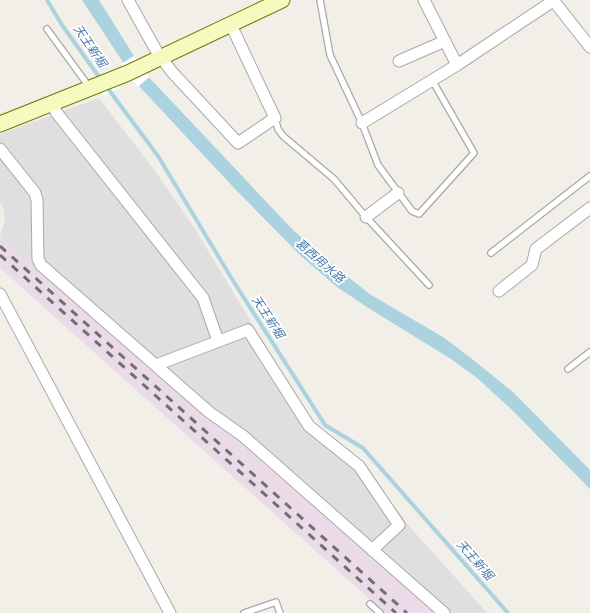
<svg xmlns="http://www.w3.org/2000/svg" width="590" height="613" font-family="'Asap Condensed','Noto Sans JP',sans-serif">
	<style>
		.residential { fill: #e0dfdf }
		.industrial { fill: #ebdbe8 }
		.water { fill: #aad3df }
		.pier { fill: #fff }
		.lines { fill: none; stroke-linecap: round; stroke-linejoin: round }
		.stream { stroke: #aad3df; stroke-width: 4 }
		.lane-casing { stroke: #a9a9a9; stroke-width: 8 }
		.street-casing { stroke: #a9a9a9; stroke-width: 13 }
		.secondary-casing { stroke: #707d05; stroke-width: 17 }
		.lane { stroke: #fff; stroke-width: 5.5 }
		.street { stroke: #fff; stroke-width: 11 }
		.secondary { stroke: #f7fabf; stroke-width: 15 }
		.rail { stroke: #707070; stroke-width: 3; stroke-dasharray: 8 8; stroke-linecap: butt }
		.labels { text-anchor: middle; stroke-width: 3.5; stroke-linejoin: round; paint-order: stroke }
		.water-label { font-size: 12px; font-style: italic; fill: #4a7aab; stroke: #fff }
	</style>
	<rect width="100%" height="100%" fill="#f2efe9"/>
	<path class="residential" d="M99,98L155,171L193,226L313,424L358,459L410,527L487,613H435L239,441L212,423L0,237L5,220L3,207L0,203V134Z"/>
	<path class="industrial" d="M0,237L212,423L239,441L435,613H385L0,268Z"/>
	<path class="water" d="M82,0H99L144,72L291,228L319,254L371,295L443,337L476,362L514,393L590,470V489L510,408L477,378L451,359L370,309L337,287L302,257L235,189L138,85Z"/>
	<g class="pier">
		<path d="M134,56L149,77L138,87L121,64Z"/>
		<path d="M108,71L120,88L103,96L92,78Z"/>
	</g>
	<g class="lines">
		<g class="stream">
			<path d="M47,0L62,25L102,81"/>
			<path d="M106,86L158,156L232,279L325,425L363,448L508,613"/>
		</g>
		<g class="lane-casing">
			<g id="lane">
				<path d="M320,0L330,55L362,123L378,165L412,211L419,214L474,153L432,80"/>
				<path d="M47,29L90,88"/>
				<path d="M275,118L278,129L283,136L334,179L366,217L429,285"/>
				<path d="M491,253L590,176"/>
				<path d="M568,369L590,352"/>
				<path d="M370,604L380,613"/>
				<path d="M244,613L276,602L280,613"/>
			</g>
		</g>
		<g class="street-casing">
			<g id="street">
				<path d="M128,0L157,52L172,72L238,143L275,118L231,25"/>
				<path d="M424,0L457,65L553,1"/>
				<path d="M553,0L590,47"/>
				<path d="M399,61L445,41"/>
				<path d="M53,104L56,112L203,298L218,341"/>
				<path d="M362,123L457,65"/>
				<path d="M0,149L35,193L37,200L38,259L41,265L209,412L243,436L444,613"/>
				<path d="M366,217L398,193"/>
				<path d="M499,291L532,265L536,249L590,208"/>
				<path d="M0,294L170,613"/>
				<path d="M156,365L248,330L309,426L359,466L399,525L372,550"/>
			</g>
		</g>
		<g class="secondary-casing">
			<path id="secondary" d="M0,124L128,73L282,0"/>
		</g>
		<use href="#lane" class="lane"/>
		<use href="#street" class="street"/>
		<use href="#secondary" class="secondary"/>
		<g class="rail">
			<path d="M0,246L407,613"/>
			<path d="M0,255L396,613"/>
		</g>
	</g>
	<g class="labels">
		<g class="water-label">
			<text transform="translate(90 46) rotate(56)" y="4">天王新堀</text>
			<text transform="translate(320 261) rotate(41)" y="4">葛西用水路</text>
			<text transform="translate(268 317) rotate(57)" y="4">天王新堀</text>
			<text transform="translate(475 560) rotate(49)" y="4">天王新堀</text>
		</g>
	</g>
</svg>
